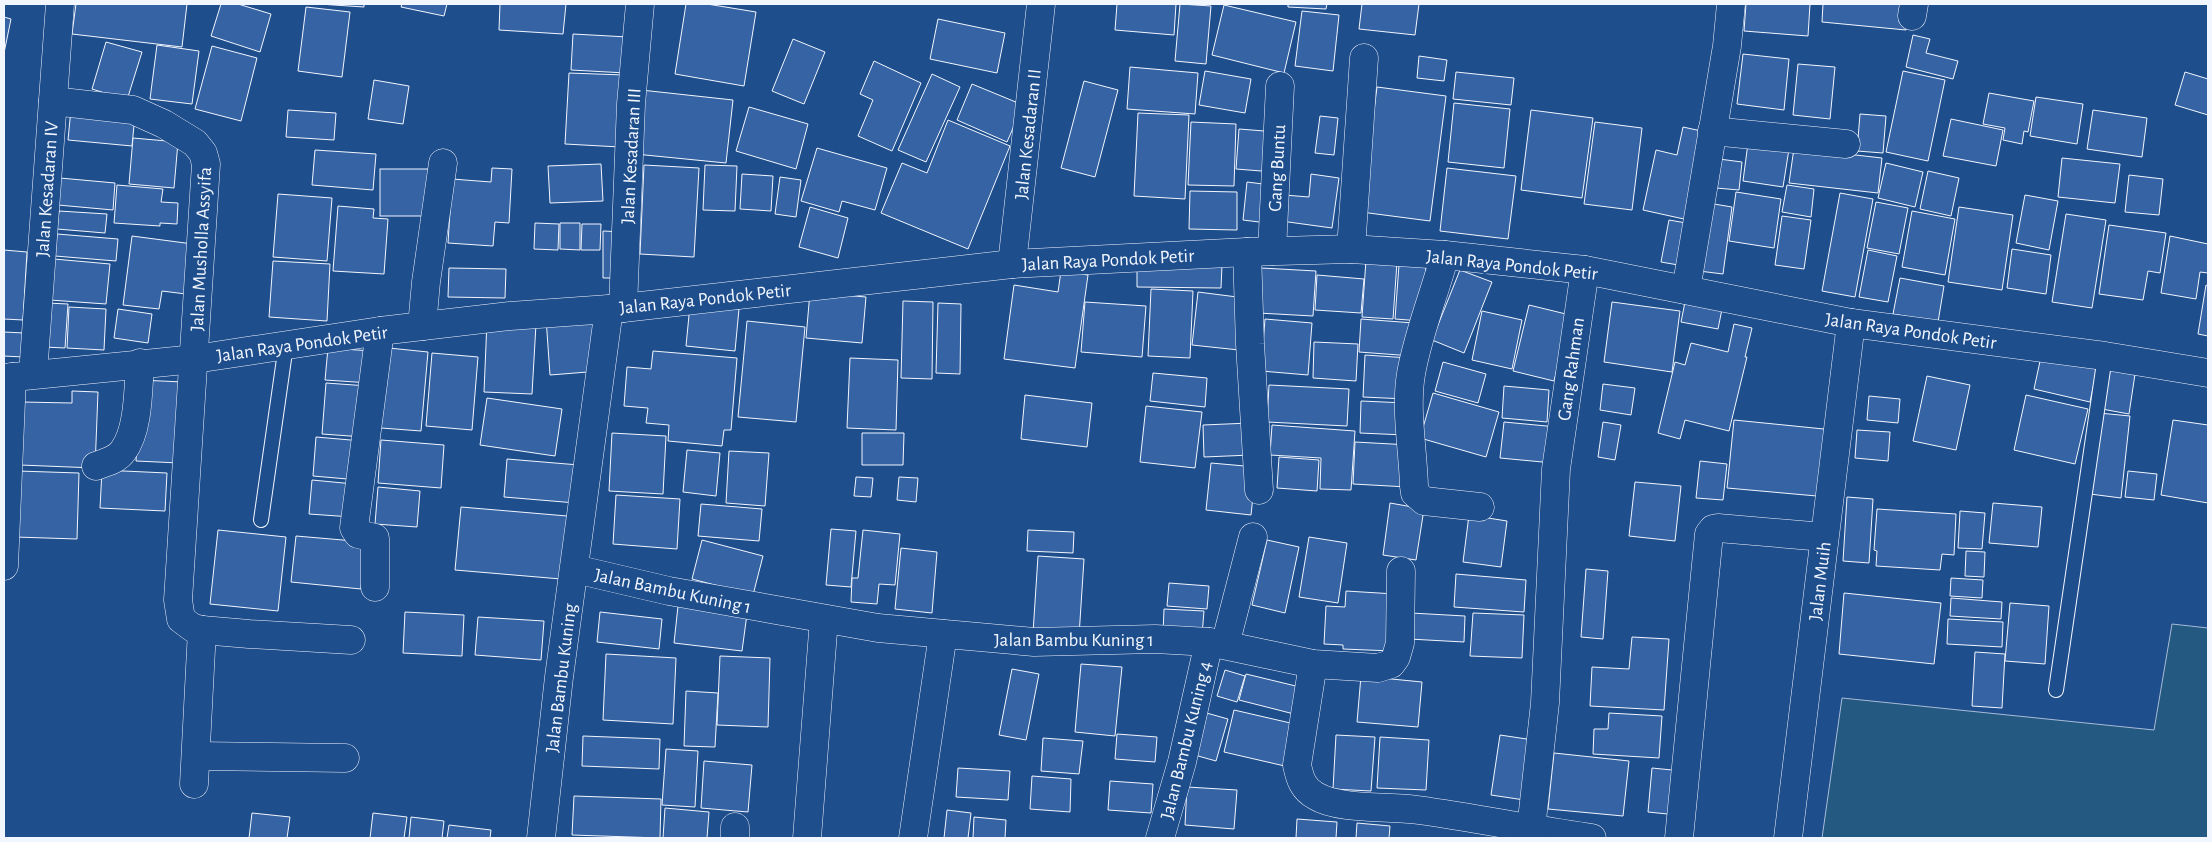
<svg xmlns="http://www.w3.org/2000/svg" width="2212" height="842" font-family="'Alegreya Sans',sans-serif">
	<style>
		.green { fill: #245a82; stroke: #a8bbd7 }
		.building { fill: #3563a3; stroke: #f2f6ff }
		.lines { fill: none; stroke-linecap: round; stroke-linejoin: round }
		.service-casing { stroke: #f2f6ff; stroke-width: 16 }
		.minor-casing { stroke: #f2f6ff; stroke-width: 29 }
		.secondary-casing { stroke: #f2f6ff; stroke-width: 29 }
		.service { stroke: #1f4e8c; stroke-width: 14 }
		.minor { stroke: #1f4e8c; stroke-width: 28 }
		.secondary { stroke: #1f4e8c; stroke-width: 28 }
		.labels { text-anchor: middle; stroke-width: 4; stroke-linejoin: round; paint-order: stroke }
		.street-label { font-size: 19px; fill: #f2f6ff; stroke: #1f4e8c }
	</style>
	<rect width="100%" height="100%" fill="#1f4e8c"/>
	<path class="green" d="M2172,624L2208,628V838H1822L1842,698L2154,730Z"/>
	<g class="building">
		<path d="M76,4H187L182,47L72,34Z"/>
		<path d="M221,4H238L271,14L260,52L211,36Z"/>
		<path d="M319,4H364V7Z"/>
		<path d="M402,4H447L444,16L401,7Z"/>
		<path d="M500,4H566L563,34L499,30Z"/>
		<path d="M686,4H707L756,12L744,86L675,74Z"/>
		<path d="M1117,4H1176L1174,35L1115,30Z"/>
		<path d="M1180,4L1211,6L1206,64L1175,61Z"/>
		<path d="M1288,4H1327L1326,9L1288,7Z"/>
		<path d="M1362,4H1419L1415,35L1359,29Z"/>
		<path d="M1746,4H1810L1808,36L1744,31Z"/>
		<path d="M1823,4H1909L1906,30L1822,22Z"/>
		<path d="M1224,5L1296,22L1284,73L1212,55Z"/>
		<path d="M306,7L350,12L342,77L298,71Z"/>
		<path d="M1302,11L1339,15L1333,71L1295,66Z"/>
		<path d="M4,17L11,19L4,53Z"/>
		<path d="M938,19L1005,33L997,73L930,59Z"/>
		<path d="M573,34L628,37L626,73L571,70Z"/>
		<path d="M1913,35L1930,39L1926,53L1958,61L1953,79L1906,67Z"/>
		<path d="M793,39L825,52L804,104L772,91Z"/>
		<path d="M106,42L142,52L127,100L92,89Z"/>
		<path d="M157,45L199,51L192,104L150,99Z"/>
		<path d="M212,46L257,58L241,121L195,109Z"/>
		<path d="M1743,54L1789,59L1784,110L1737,104Z"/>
		<path d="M1419,56L1447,60L1444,81L1417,78Z"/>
		<path d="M874,61L921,83L892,151L858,136L873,100L860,94Z"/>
		<path d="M1798,64L1835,67L1830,119L1793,115Z"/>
		<path d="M1130,67L1198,73L1195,114L1127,109Z"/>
		<path d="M1205,71L1251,79L1245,113L1199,105Z"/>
		<path d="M1903,71L1945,80L1928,161L1886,152Z"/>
		<path d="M1456,72L1514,78L1511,105L1453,99Z"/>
		<path d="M2185,72L2208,79V115L2175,105Z"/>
		<path d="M569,73L624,75L620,147L565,144Z"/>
		<path d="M932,74L960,87L926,162L898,150Z"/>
		<path d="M374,80L409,86L403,124L368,119Z"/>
		<path d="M1084,81L1118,90L1095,177L1061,168Z"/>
		<path d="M972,84L1023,105L1007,142L957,120Z"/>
		<path d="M1377,87L1446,96L1430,221L1361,212Z"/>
		<path d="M641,90L733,100L726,163L635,154Z"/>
		<path d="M1989,93L2034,101L2028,132L2024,131L2022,144L2003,140L2005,128L1983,124Z"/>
		<path d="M2036,97L2083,104L2077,144L2030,136Z"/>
		<path d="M1454,103L1510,109L1504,168L1448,162Z"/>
		<path d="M749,107L808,124L796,169L736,151Z"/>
		<path d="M71,109L135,115L132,146L68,140Z"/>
		<path d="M288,110L336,113L334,140L286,137Z"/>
		<path d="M1531,110L1593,118L1582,198L1521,190Z"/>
		<path d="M2093,110L2147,118L2142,157L2087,149Z"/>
		<path d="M1138,113L1189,115L1185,199L1134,196Z"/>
		<path d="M1860,114L1886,116L1883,153L1857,151Z"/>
		<path d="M1320,116L1338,118L1334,155L1315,153Z"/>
		<path d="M1951,119L2003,130L1996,166L1943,156Z"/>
		<path d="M948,120L1010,146L968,249L881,213L902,163L927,173Z"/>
		<path d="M1191,122L1236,124L1234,186L1188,185Z"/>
		<path d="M1595,122L1642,128L1632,210L1584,204Z"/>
		<path d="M1683,127L1706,132L1693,221L1643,210L1656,150L1677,155Z"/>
		<path d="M1239,129L1277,132L1274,172L1236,169Z"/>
		<path d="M133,138L178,142L174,188L129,184Z"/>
		<path d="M1748,143L1789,149L1783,187L1743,181Z"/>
		<path d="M817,148L887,168L875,210L842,201L839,212L801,201Z"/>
		<path d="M1794,148L1882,158L1878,193L1789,183Z"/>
		<path d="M315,150L376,154L373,190L312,185Z"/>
		<path d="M2062,158L2120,164L2115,203L2058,197Z"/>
		<path d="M1719,159L1742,162L1739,190L1716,188Z"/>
		<path d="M1886,163L1923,172L1915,207L1878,198Z"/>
		<path d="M601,164L603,201L550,203L548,166Z"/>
		<path d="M644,165L699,168L694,257L640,254Z"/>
		<path d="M705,165L737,166L735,211L703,210Z"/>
		<path d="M492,168L512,169L509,223L495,222L493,246L448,243L452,179L491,182Z"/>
		<path d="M1447,168L1516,176L1508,239L1440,231Z"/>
		<rect x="380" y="169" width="51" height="47"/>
		<path d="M1928,171L1959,178L1951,216L1920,209Z"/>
		<path d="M742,174L773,176L771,211L740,209Z"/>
		<path d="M1311,174L1339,178L1332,228L1281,221L1284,195L1309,197Z"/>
		<path d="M2129,175L2163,179L2159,215L2125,212Z"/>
		<path d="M780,177L801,180L796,217L775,214Z"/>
		<path d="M60,178L115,183L113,210L58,205Z"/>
		<path d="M1247,182L1271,185L1267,223L1243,220Z"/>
		<path d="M117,185L163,189L161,202L178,203L177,224L160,223V226L114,223Z"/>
		<path d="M1787,185L1814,189L1811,217L1782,212Z"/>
		<path d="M1190,191L1237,192V230L1189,229Z"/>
		<path d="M1736,192L1781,199L1774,248L1729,241Z"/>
		<path d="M1840,193L1873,199L1855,297L1822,291Z"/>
		<path d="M278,194L332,198L327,261L273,257Z"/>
		<path d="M2025,195L2058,201L2049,250L2016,243Z"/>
		<path d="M1876,202L1908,208L1899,254L1867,248Z"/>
		<path d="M1708,203L1732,207L1723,274L1699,271Z"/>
		<path d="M338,206L374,209L373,218L388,219L384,274L333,271Z"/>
		<path d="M810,207L848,218L838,258L799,247Z"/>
		<path d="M1959,207L2013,215L2002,290L1948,282Z"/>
		<path d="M59,211L107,214L105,233L57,229Z"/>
		<path d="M1912,211L1955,219L1945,275L1902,267Z"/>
		<path d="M2066,214L2106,220L2092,308L2052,302Z"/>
		<path d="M1782,216L1811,220L1804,269L1775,265Z"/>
		<path d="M1669,220L1692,224L1684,266L1661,262Z"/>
		<path d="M535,223L559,224L558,250L534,249Z"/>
		<path d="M560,223H580V250L560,249Z"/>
		<path d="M582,224H601L600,250H581Z"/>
		<path d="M2109,225L2166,233L2160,273L2148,271L2143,300L2099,294Z"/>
		<path d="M603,231L624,232V278H603Z"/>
		<path d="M57,234L118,239L116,261L55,256Z"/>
		<path d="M132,236L193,244L186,294L162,291L159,309L123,305Z"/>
		<path d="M2170,236L2208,244V273L2200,272L2196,299L2161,293Z"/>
		<path d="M2012,249L2051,255L2046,294L2007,288Z"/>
		<path d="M4,250L27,252L23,320L4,319Z"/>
		<path d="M1868,250L1897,256L1888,302L1859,297Z"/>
		<path d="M54,259L110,264L106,304L50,300Z"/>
		<path d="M1366,260L1397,262L1393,319L1362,317Z"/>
		<path d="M273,261L330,264L327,321L269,317Z"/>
		<path d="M1137,264L1222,265L1221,288L1137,287Z"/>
		<path d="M1399,265L1426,267L1422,321L1395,319Z"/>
		<path d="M449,268L506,269L505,298L448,297Z"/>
		<path d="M1261,268L1316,271L1313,316L1258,313Z"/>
		<path d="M1460,270L1492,282L1464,353L1432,340Z"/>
		<path d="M1061,271L1088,275L1075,368L1004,359L1014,285L1058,292Z"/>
		<path d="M1317,275L1364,279L1361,313L1315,310Z"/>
		<path d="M1900,278L1944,286L1938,322L1893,314Z"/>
		<path d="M2206,285L2208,286V336L2198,334Z"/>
		<path d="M1151,289L1193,291L1190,358L1148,356Z"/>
		<path d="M810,292L866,297L862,343L806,338Z"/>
		<path d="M1198,292L1245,298L1239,350L1192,345Z"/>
		<path d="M903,301L933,302L932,379L901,378Z"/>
		<path d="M1085,302L1146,306L1142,357L1081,352Z"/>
		<path d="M1612,302L1680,311L1672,372L1604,362Z"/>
		<path d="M1685,302L1722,309L1718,329L1681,322Z"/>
		<path d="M47,303L68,304L65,348L44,347Z"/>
		<path d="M938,303L961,304L960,374L936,373Z"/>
		<path d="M690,305L739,309L735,351L686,346Z"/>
		<path d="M1529,305L1570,315L1554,381L1513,371Z"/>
		<path d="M69,307L106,309L104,350L67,348Z"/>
		<path d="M118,309L152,314L148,343L114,338Z"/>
		<path d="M1482,311L1522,320L1512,369L1472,360Z"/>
		<path d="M595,314L600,371L550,375L546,318Z"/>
		<path d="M1265,319L1312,323L1308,375L1261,371Z"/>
		<path d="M1361,319L1414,323L1412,356L1359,352Z"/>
		<path d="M487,321L536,324L532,394L484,392Z"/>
		<path d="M747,321L805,327L796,422L738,417Z"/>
		<path d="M1734,324L1752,328L1745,357H1747L1729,431L1685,420L1680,439L1658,433L1675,362L1685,365L1691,343L1728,352Z"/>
		<path d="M4,332L24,333L23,357L4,356Z"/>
		<path d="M1314,342L1358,344L1356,381L1313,378Z"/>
		<path d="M328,348L372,351L370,383L325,380Z"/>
		<path d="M389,348L428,352L421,431L381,428Z"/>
		<path d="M653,351L737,358L731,430H724L722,446L668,441L669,425L646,423L648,408L624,406L627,367L651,369Z"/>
		<path d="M2042,352L2098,364L2090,402L2034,389Z"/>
		<path d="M432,353L478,357L472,430L426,426Z"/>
		<path d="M1365,355L1409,358L1406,399L1363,397Z"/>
		<path d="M850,358L898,360L896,430L847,428Z"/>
		<path d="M1443,362L1486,374L1478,403L1435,391Z"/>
		<path d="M2107,369L2135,374L2129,414L2102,409Z"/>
		<path d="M1153,373L1207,378L1205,407L1150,401Z"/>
		<path d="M1927,376L1970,385L1956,450L1913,441Z"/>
		<path d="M140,380L183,382L179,463L136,461Z"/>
		<path d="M326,383L368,386L364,437L322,434Z"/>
		<path d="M1603,384L1635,388L1631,415L1600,410Z"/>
		<path d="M1269,385L1349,389L1347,426L1267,422Z"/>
		<path d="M1504,386L1549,390L1547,422L1502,418Z"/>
		<path d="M72,391L98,392L95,468L20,465L22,402L72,403Z"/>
		<path d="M1433,393L1499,412L1486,457L1420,438Z"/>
		<path d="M1025,395L1092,403L1087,447L1021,439Z"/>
		<path d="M2026,395L2088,409L2075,464L2014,450Z"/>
		<path d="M1869,396L1900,399L1898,423L1867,420Z"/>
		<path d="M487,398L562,409L555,456L480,445Z"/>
		<path d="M1361,401L1406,403L1405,435L1360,433Z"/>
		<path d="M1146,406L1202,412L1195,468L1140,462Z"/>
		<path d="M2099,413L2130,416L2121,498L2090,494Z"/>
		<path d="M1734,420L1834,430L1828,497L1727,488Z"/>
		<path d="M2173,420L2208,425V503L2161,495Z"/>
		<path d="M1504,422L1557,427L1553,463L1500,458Z"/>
		<path d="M1603,422L1621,425L1615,460L1598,457Z"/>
		<path d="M1250,423L1251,455L1204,457L1203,425Z"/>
		<path d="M1272,425L1355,431L1351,490L1320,489L1321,458L1270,455Z"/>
		<path d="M1857,430L1890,432L1888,461L1855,458Z"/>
		<path d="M612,433L666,436L663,494L609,491Z"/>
		<path d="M862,433H904L903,465H862Z"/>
		<path d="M316,437L362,441L359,480L313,476Z"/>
		<path d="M381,440L444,445L441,488L378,483Z"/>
		<path d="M1355,442L1410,445L1408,487L1353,484Z"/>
		<path d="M687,450L720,453L716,496L683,492Z"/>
		<path d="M729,451L769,453L765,506L726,503Z"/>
		<path d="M1279,457L1319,460L1317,491L1277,488Z"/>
		<path d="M507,459L579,465L576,503L504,497Z"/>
		<path d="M1700,461L1727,464L1723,500L1696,498Z"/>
		<path d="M1211,463L1256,467L1251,515L1206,510Z"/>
		<path d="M102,470L167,473L165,511L100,508Z"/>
		<path d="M18,471L79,473L77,539L15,537Z"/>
		<path d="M2128,471L2157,474L2154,500L2125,497Z"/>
		<path d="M856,477L873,478L871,497L854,496Z"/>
		<path d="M899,477L918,478L916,502L897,500Z"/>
		<path d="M312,480L354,484L352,517L309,514Z"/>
		<path d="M1635,482L1681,486L1675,541L1629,536Z"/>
		<path d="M378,487L420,491L417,527L375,524Z"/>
		<path d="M616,495L680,499L677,549L613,544Z"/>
		<path d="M1847,497L1873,499L1869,563L1843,561Z"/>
		<path d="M1390,503L1424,509L1416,560L1383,555Z"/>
		<path d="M1993,503L2042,507L2038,547L1989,543Z"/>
		<path d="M701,504L762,509L759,541L698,536Z"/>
		<path d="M461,507L567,516L561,579L455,570Z"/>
		<path d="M1877,509L1956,514L1954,555L1942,554L1940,570L1876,566L1877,551L1874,550Z"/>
		<path d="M1960,511L1985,513L1982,549L1958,548Z"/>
		<path d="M1469,515L1507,521L1501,567L1463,562Z"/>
		<path d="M831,529L856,531L851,587L826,585Z"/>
		<path d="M218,530L286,537L278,611L210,604Z"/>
		<path d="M863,530L900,534L895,585L879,584L877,604L851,602L852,578H858Z"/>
		<path d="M1028,530L1074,532L1073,553L1027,551Z"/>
		<path d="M296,536L366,542L361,589L291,582Z"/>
		<path d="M1309,537L1347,543L1338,603L1299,597Z"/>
		<path d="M702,540L763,556L753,595L692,579Z"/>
		<path d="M1267,540L1299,547L1285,613L1252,605Z"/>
		<path d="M901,548L937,552L932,613L895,609Z"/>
		<path d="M1966,551L1985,552L1984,577L1965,576Z"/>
		<path d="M1038,556L1084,559L1079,636L1033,633Z"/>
		<path d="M1586,569L1608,571L1603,639L1581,637Z"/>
		<path d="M1456,574L1526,580L1524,612L1454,607Z"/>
		<path d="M1951,578L1983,580L1982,598L1950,596Z"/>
		<path d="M1169,583L1209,586L1207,609L1167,606Z"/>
		<path d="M1346,591L1395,594L1392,651L1343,649V645L1324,644L1326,606L1345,607Z"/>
		<path d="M1844,593L1941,603L1934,664L1839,654Z"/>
		<path d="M1951,598L2002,602L2001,619L1950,616Z"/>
		<path d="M2010,603L2049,606L2045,664L2005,661Z"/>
		<path d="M678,606L747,614L742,651L674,643Z"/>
		<path d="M1164,609L1204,611L1202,635L1163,633Z"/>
		<path d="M405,612L464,615L462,656L403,653Z"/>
		<path d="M600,612L662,619L659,649L597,642Z"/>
		<path d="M1411,613L1465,616L1464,642L1409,639Z"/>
		<path d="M1473,613L1524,615L1522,658L1470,656Z"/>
		<path d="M478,617L544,621L541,660L475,655Z"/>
		<path d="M1948,619L2003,622L2002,647L1947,644Z"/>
		<path d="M1632,637L1669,639L1664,710L1590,706L1592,667L1629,669Z"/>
		<path d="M1975,652L2005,654L2002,708L1972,706Z"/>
		<path d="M606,654L676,658L673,724L603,720Z"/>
		<path d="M720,656L770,658L768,727L717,725Z"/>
		<path d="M1081,664L1122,667L1115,736L1075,732Z"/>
		<path d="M1012,669L1039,674L1026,740L999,735Z"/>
		<path d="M1225,670L1245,676L1237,702L1217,696Z"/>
		<path d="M1246,674L1304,688L1298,715L1239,700Z"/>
		<path d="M1361,676L1422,682L1418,727L1357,722Z"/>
		<path d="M686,691L718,693L715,747L684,746Z"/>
		<path d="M1234,710L1299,725L1289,767L1224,752Z"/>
		<path d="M1203,712L1228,719L1216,761L1191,754Z"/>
		<path d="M1609,713L1662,716L1659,758L1593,754L1594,729H1608Z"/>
		<path d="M1117,734L1157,737L1155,762L1115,759Z"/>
		<path d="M1336,735L1375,737L1371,791L1333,789Z"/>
		<path d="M1500,735L1540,741L1531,801L1491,795Z"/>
		<path d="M583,736L660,739L659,769L582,766Z"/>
		<path d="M1380,737L1429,740L1426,790L1377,788Z"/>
		<path d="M1043,738L1083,741L1079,774L1041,771Z"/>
		<path d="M666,749L698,751L695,807L662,805Z"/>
		<path d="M1554,753L1629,761L1623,816L1548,809Z"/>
		<path d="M704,761L752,765L748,812L701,808Z"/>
		<path d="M958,768L1010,771L1008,800L956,797Z"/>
		<path d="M1652,768L1682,771L1677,815L1648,812Z"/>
		<path d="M1032,776L1071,779L1070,812L1030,809Z"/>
		<path d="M1110,781L1153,784L1151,813L1108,810Z"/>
		<path d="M1187,787L1237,790L1234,829L1185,825Z"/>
		<path d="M574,796L661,799L660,838L572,835Z"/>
		<path d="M665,808L709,812L707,838H663Z"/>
		<path d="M947,810L971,813L968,838H944Z"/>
		<path d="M252,813L290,817L287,838H249Z"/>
		<path d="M373,813L407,817L404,838H370Z"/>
		<path d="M411,817L444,821L442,838H409Z"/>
		<path d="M974,817L1006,820L1005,838H973Z"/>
		<path d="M1297,819L1337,822L1336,838H1296Z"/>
		<path d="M1357,823L1390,826L1389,838H1356Z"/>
		<path d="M449,825L491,830L490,838H447Z"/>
	</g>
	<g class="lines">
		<g class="service-casing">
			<g id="service">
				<path d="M261,520L286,345"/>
				<path d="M2056,690L2105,356"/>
			</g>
		</g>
		<g class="minor-casing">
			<g id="minor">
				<path d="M1912,16L1914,4"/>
				<path d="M53,101L133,110L164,124L195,143L203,153L206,164L178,600L181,619L193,628L202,630L194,784"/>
				<path d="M1712,131L1846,144"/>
				<path d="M1351,249L1364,58"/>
				<path d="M1272,251L1280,86"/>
				<path d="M1247,252L1250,344L1259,490"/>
				<path d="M1445,255C1434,295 1418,334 1411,374C1405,410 1413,450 1414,486L1415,493L1424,501L1480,507"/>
				<path d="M1012,264L1041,4"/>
				<path d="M1686,290L1727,46L1731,4"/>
				<path d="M623,308L631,104L640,4"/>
				<path d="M422,326L426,282L443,163"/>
				<path d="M33,374L60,4"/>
				<path d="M96,466C106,462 117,460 123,451C139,430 138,389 140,363"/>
				<path d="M4,566L12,377"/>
				<path d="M575,569L669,591L878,628L1034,642L1155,639L1209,642L1313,664L1378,668L1391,664L1396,657L1400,643L1401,571"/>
				<path d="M375,587V538L358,534L354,528L380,331"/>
				<path d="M202,630L249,634L351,640"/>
				<path d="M1225,645L1253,537"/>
				<path d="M1313,664L1297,765C1300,779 1303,789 1316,796C1339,810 1391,806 1418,810C1476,818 1534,830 1592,838"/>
				<path d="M197,756L345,758"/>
				<path d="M541,838L559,677L609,309"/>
				<path d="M735,838V827"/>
				<path d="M807,838L824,619"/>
				<path d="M913,838L943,634"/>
				<path d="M1160,838L1182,762L1209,642"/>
				<path d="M1530,838L1545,703L1556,469L1585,270"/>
				<path d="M1679,838L1709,534L1713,529L1718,528L1824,537"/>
				<path d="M1788,838L1851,323"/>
			</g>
		</g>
		<g class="secondary-casing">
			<path id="secondary" d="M4,378L195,359L380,331L510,316L623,308L1012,264L1247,252L1351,249L1445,255L1585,270L1851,323L2105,356L2208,373"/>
		</g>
		<use href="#service" class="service"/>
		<use href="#minor" class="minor"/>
		<use href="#secondary" class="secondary"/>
	</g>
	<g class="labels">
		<g class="street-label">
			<text transform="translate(1027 134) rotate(-84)" y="7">Jalan Kesadaran II</text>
			<text transform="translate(630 156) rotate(-87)" y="7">Jalan Kesadaran III</text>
			<text transform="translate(1276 168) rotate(-87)" y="7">Gang Buntu</text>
			<text transform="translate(46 189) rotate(-86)" y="7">Jalan Kesadaran IV</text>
			<text transform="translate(200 249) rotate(-87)" y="7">Jalan Musholla Assyifa</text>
			<text transform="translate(1108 259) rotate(-3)" y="7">Jalan Raya Pondok Petir</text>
			<text transform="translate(1512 264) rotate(6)" y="7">Jalan Raya Pondok Petir</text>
			<text transform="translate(705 298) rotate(-6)" y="7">Jalan Raya Pondok Petir</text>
			<text transform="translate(1911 330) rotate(8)" y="7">Jalan Raya Pondok Petir</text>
			<text transform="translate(302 343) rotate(-8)" y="7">Jalan Raya Pondok Petir</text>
			<text transform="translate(1570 369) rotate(-82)" y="7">Gang Rahman</text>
			<text transform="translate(1819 581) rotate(-83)" y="7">Jalan Muih</text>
			<text transform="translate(673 590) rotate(12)" y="7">Jalan Bambu Kuning 1</text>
			<text x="1074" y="646">Jalan Bambu Kuning 1</text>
			<text transform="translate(560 678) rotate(-83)" y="7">Jalan Bambu Kuning</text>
			<text transform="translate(1185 740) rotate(-76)" y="7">Jalan Bambu Kuning 4</text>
		</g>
	</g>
	<rect width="2212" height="842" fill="none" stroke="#f2f6ff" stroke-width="10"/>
</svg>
